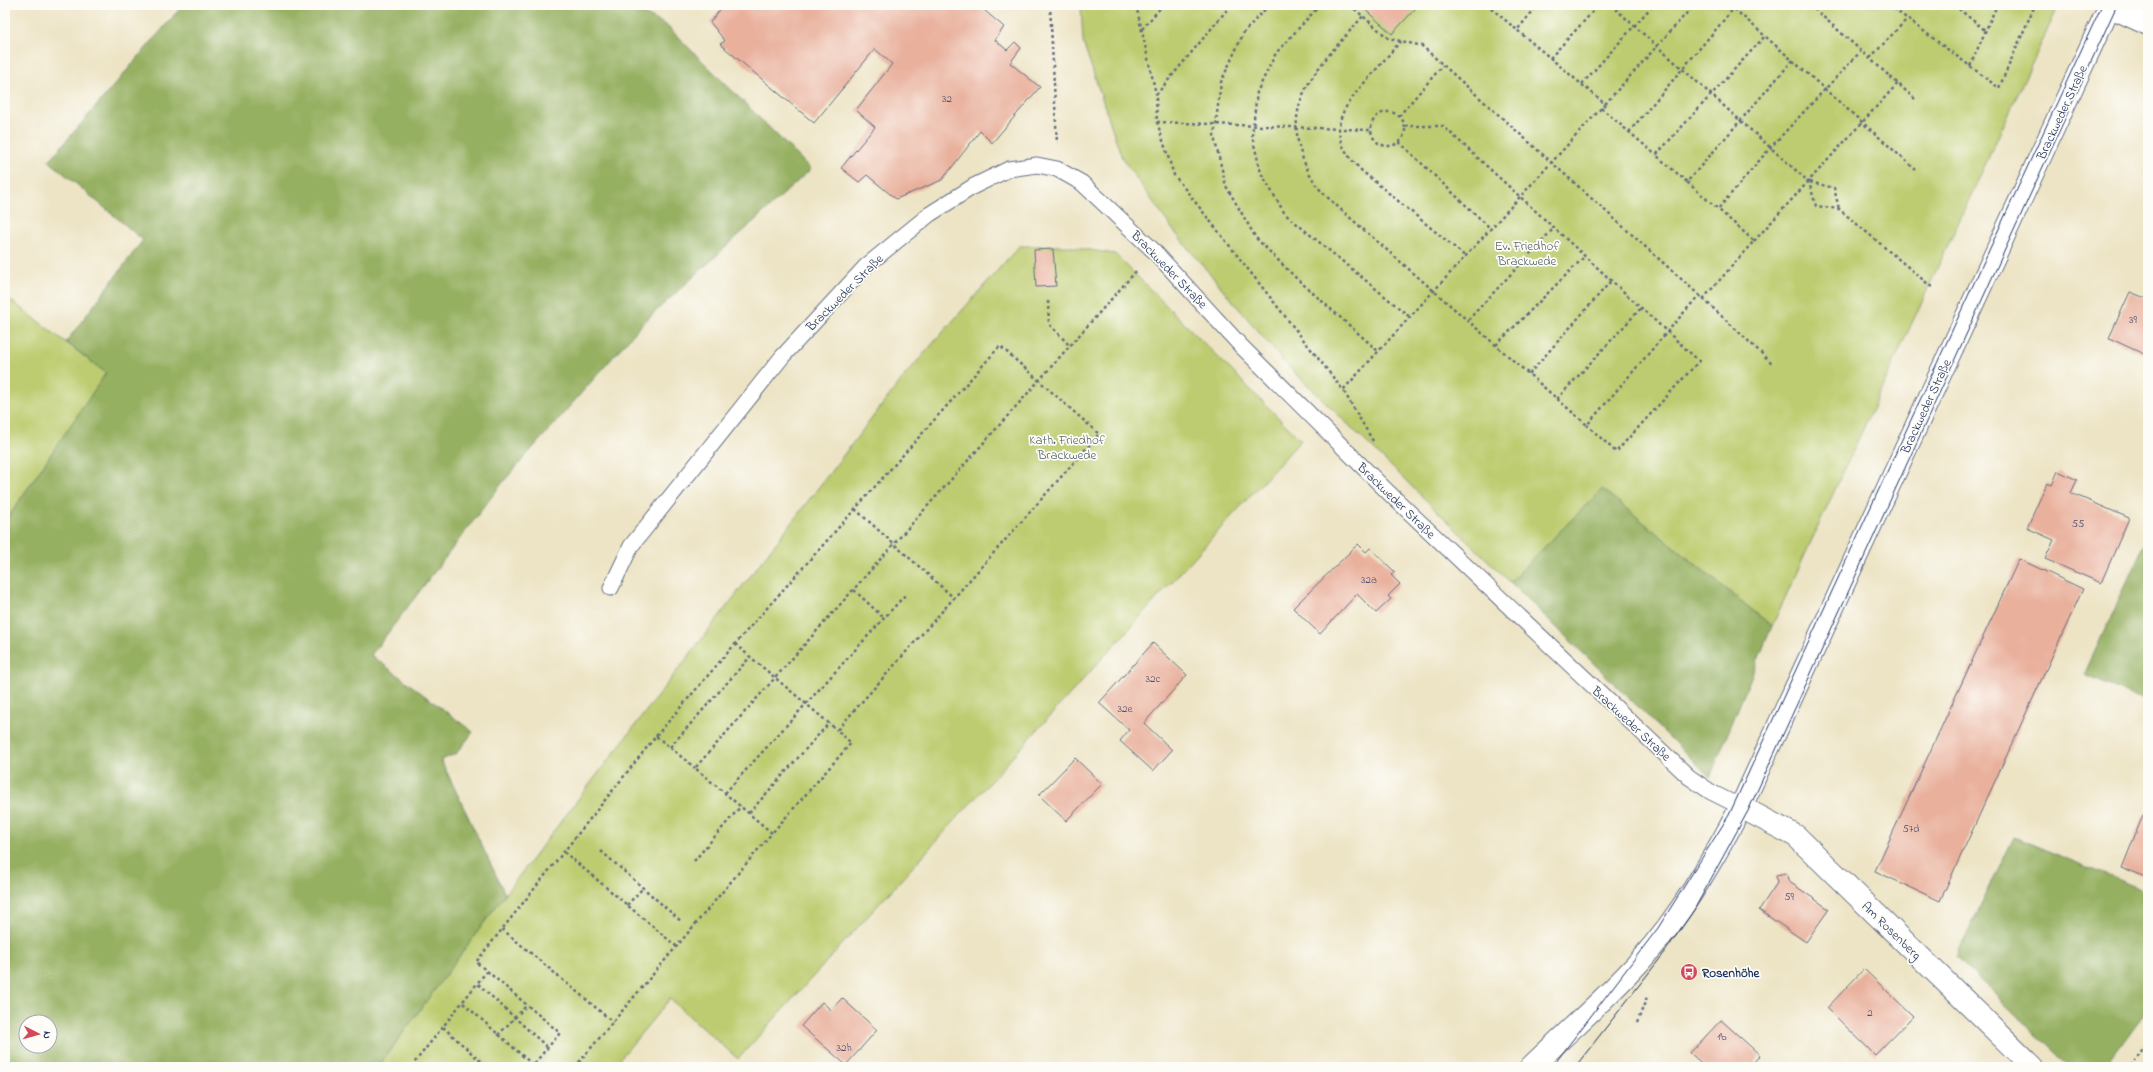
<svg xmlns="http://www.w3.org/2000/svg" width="2153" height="1072" font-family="'Indie Flower',sans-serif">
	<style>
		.green { fill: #bdcc6f; stroke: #6c7e66 }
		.forest { fill: #96b062; stroke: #587060; fill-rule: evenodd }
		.building { fill: #e9b09c }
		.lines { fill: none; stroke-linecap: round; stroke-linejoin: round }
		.service-casing { stroke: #646e82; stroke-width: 17 }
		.minor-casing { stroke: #646e82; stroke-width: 24 }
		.tertiary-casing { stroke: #646e82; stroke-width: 24 }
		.path { stroke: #646e82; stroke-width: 2.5; stroke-dasharray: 3 3; stroke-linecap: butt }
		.service { stroke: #fff; stroke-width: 15 }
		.minor { stroke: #fff; stroke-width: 22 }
		.tertiary { stroke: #fff; stroke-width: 22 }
		.tram { stroke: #1b2f5e; stroke-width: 1 }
		.labels { text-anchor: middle; stroke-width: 3.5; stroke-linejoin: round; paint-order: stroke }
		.number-label { font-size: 11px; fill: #4e4f6e }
		.street-label { font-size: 13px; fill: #1b2f5e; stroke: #fdfcf7 }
		.park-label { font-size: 13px; fill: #4c5e63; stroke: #fdfcf7 }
		.poi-label { font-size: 13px; font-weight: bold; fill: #1b2f5e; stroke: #fdfcf7; text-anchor: start }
	</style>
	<rect width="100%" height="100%" fill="#fdfcf7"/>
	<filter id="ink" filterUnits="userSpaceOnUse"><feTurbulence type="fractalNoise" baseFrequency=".025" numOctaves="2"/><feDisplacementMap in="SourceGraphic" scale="8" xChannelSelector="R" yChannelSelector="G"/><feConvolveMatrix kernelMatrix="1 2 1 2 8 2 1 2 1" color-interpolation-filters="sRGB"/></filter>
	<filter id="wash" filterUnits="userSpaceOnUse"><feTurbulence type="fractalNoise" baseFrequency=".012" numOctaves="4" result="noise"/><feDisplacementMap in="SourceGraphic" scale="16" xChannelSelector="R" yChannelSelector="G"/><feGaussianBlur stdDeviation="0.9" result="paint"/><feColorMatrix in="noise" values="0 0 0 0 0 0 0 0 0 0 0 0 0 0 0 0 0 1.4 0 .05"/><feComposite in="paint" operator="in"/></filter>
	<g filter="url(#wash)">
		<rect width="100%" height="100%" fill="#ede4c5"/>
		<g class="green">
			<path d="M1081,5H2059L1772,626L1602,489L1510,582L1284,362L1173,230L1122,158L1083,42Z"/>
			<path d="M1019,246H1066L1115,254L1301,440L738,1059L670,999L613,1067H378L505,894L906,374Z"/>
			<path d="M5,296L106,373L5,522Z"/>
		</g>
		<g class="forest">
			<path d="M183,5H626L666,25L811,169L643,323L503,482L371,655L473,732L456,754L441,760L505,894L378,1067H5V522L106,373L66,342L143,240L49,161ZM26,1022H50V1046H26Z"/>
			<path d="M1602,489L1772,626L1710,777L1510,582Z"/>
			<path d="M2148,536V702L2084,675Z"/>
			<path d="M2014,837L2148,892V1008L2105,1067H2070L1956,957Z"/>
		</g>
		<g id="blocks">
			<g class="building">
				<path d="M724,5H978L1004,27L995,40L1007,50L1015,42L1021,48L1010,63L1040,87L992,143L980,131L942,180L896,199L867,175L859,182L841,168L875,127L856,110L892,64L875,49L814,123L720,44L725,41L710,22Z"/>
				<path d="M1360,5H1411L1415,9L1392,34Z"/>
				<path d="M1053,249L1056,286L1036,287L1034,250Z"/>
				<path d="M2130,292L2148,299V356L2109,338Z"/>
				<path d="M2058,471L2077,480L2071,493L2129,518L2101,583L2045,559L2054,540L2027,528L2047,483L2052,485Z"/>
				<path d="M1358,544L1366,552L1370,548L1395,572L1391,575L1400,584L1388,596L1391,599L1376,613L1357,594L1320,634L1293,608Z"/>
				<path d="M2019,559L2083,589L1940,901L1875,871Z"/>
				<path d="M1153,643L1187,675L1144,723L1172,750L1153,771L1120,741L1129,730L1099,703Z"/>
				<path d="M1075,758L1102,784L1066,821L1039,795Z"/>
				<path d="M2143,815L2148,817V878L2122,868Z"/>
				<path d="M1787,873L1788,881L1829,909L1806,942L1759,910L1777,883L1776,875Z"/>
				<path d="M1864,969L1913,1016L1875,1055L1827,1008Z"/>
				<path d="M842,998L877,1030L846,1065L801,1026L822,1002L831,1010Z"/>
				<path d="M1721,1020L1760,1055L1754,1062L1760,1067H1706L1690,1053Z"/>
			</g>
		</g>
	</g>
	<g filter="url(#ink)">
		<use href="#blocks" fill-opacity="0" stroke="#646e82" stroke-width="1"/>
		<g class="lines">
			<g class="service-casing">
				<path id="service" d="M611,588L631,546L782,357L866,266L930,214L974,186L1009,169L1037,165L1057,169L1082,183L1154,251L1241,346L1389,493L1689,777L1711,792L1741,807"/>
			</g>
			<g class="minor-casing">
				<g id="minor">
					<path d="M2109,6L2148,24"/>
					<path d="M1741,807L1796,836L2033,1067"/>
				</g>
			</g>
			<g class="tertiary-casing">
				<path id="tertiary" d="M1531,1067C1567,1032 1606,999 1640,961C1681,916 1712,861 1741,807L2110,5"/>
			</g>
			<g class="path">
				<path d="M1050,5L1057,143"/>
				<path d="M1136,5L1156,94"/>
				<path d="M1231,5L1156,95L1157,122L1174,175L1343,390"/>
				<path d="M1269,5L1244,32L1221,82L1214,137L1226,186L1256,238L1295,277L1378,351"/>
				<path d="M1320,5L1276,53L1257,92L1252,136L1261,173L1285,214L1410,317"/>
				<path d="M1350,5L1388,38L1422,46L1699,295L1587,425L1339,208C1332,201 1323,194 1317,186C1294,151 1288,114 1312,78C1326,56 1346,36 1363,16"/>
				<path d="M1487,5L1491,8L1494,5"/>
				<path d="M1611,5L1809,182L1816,206L1839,209L1934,289"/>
				<path d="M1730,5L1916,170"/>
				<path d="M1810,5L1915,99"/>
				<path d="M1889,5L1999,88L2035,5"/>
				<path d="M1954,5L1986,31"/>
				<path d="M1491,8L1517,30"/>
				<path d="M1142,29L1163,5"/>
				<path d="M1401,41C1389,54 1378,68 1366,81C1336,115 1326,135 1362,171L1466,257"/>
				<path d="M1550,58L1599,5"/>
				<path d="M1870,58L1907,19"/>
				<path d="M1793,60L1687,182L1718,209L1770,148L1861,51"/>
				<path d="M1970,66L1997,5"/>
				<path d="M1582,84L1653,5"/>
				<path d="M1605,104L1694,5"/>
				<path d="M1601,108L1656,155"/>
				<circle cx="1388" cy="129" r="17"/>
				<path d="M1399,116L1443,65"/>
				<path d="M1157,122L1370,130"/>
				<path d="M1405,126H1443L1699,361L1616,452L1587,425"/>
				<path d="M1629,132L1734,8"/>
				<path d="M1399,142L1491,229"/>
				<path d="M1687,182L1656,155L1765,36"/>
				<path d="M1810,182L1834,188L1839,209"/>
				<path d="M1754,241L1898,83"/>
				<path d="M1699,295L1773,364"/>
				<path d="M1703,299L1754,241L1718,209"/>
				<path d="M1048,301L1049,324L1070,346"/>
				<path d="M1468,320L1554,228"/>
				<path d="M1496,345L1585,256"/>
				<path d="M1529,374L1611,281"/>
				<path d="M1557,399L1641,308"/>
				<path d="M1373,441L1343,390L1605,104L1517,30L1538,5"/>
				<path d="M855,509L954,598"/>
				<path d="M854,590L884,618"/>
				<path d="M735,644L837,730"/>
				<path d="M656,736L735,644L1000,346L1099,434L837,730L851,743L772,833"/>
				<path d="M670,747L750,657"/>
				<path d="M725,793L906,594"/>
				<path d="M749,813L829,723"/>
				<path d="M601,851L682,922"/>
				<path d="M564,852L676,946"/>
				<path d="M694,861L741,806"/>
				<path d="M627,905L643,888"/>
				<path d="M502,929L613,1022"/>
				<path d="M478,984L547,1047"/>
				<path d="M463,1003L533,1065L560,1033L487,971"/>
				<path d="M1637,1023L1647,997"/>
				<path d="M443,1027L487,1067"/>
				<path d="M498,1035L527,1005"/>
				<path d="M411,1067L487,971L476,962L656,736L695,768"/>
				<path d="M575,1067L772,833L695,768L1138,269"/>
				<path d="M2131,1067L2148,1041"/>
			</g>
			<use href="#service" class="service"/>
			<use href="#minor" class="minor"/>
			<use href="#tertiary" class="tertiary"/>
			<g class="tram">
				<path d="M1552,1067L1658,928L1729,815L2102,5"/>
				<path d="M1575,1067L1662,956L1694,910L1748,811L2117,5"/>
			</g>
		</g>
	</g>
	<defs>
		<g id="bus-disc" transform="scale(0.9)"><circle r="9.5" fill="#d1495b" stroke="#fdfcf7"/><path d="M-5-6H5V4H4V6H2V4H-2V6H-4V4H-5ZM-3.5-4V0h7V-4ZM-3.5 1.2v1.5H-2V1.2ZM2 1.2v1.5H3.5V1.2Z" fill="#fff"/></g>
	</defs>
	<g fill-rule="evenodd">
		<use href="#bus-disc" x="1689" y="972"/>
	</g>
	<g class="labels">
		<g class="number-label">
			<text x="947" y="102">32</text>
			<text x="2133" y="323">39</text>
			<text x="2078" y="527">55</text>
			<text x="1369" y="583">32a</text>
			<text x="1153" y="682">32c</text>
			<text x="1125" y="712">32e</text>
			<text x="1911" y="832">57d</text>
			<text x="1789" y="900">59</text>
			<text x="1870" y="1016">2</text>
			<text x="1722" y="1040">1b</text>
			<text x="844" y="1051">32h</text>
		</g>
		<g class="street-label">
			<text transform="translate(2061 112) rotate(-65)" y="5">Brackweder Straße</text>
			<text transform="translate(1170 269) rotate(46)" y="5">Brackweder Straße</text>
			<text transform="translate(844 292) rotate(-45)" y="5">Brackweder Straße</text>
			<text transform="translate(1925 406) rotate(-65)" y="5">Brackweder Straße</text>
			<text transform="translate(1397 500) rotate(44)" y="5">Brackweder Straße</text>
			<text transform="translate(1632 723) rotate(43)" y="5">Brackweder Straße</text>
			<text transform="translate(1892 930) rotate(44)" y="5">Am Rosenberg</text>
		</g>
		<g class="park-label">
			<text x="1527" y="250">Ev. Friedhof<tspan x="1527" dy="15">Brackwede</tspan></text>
			<text x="1067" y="444">Kath. Friedhof<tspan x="1067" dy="15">Brackwede</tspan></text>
		</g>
		<g class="poi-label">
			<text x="1702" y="977">Rosenhöhe</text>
		</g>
	</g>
	<rect width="2153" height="1072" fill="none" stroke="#fdfcf7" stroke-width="20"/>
	<g transform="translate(38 1034) rotate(96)"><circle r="19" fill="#fdfcf7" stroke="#a3aaba"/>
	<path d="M0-3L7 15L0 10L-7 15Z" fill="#d1495b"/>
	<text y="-6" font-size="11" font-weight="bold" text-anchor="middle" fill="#1b2f5e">N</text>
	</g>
</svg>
